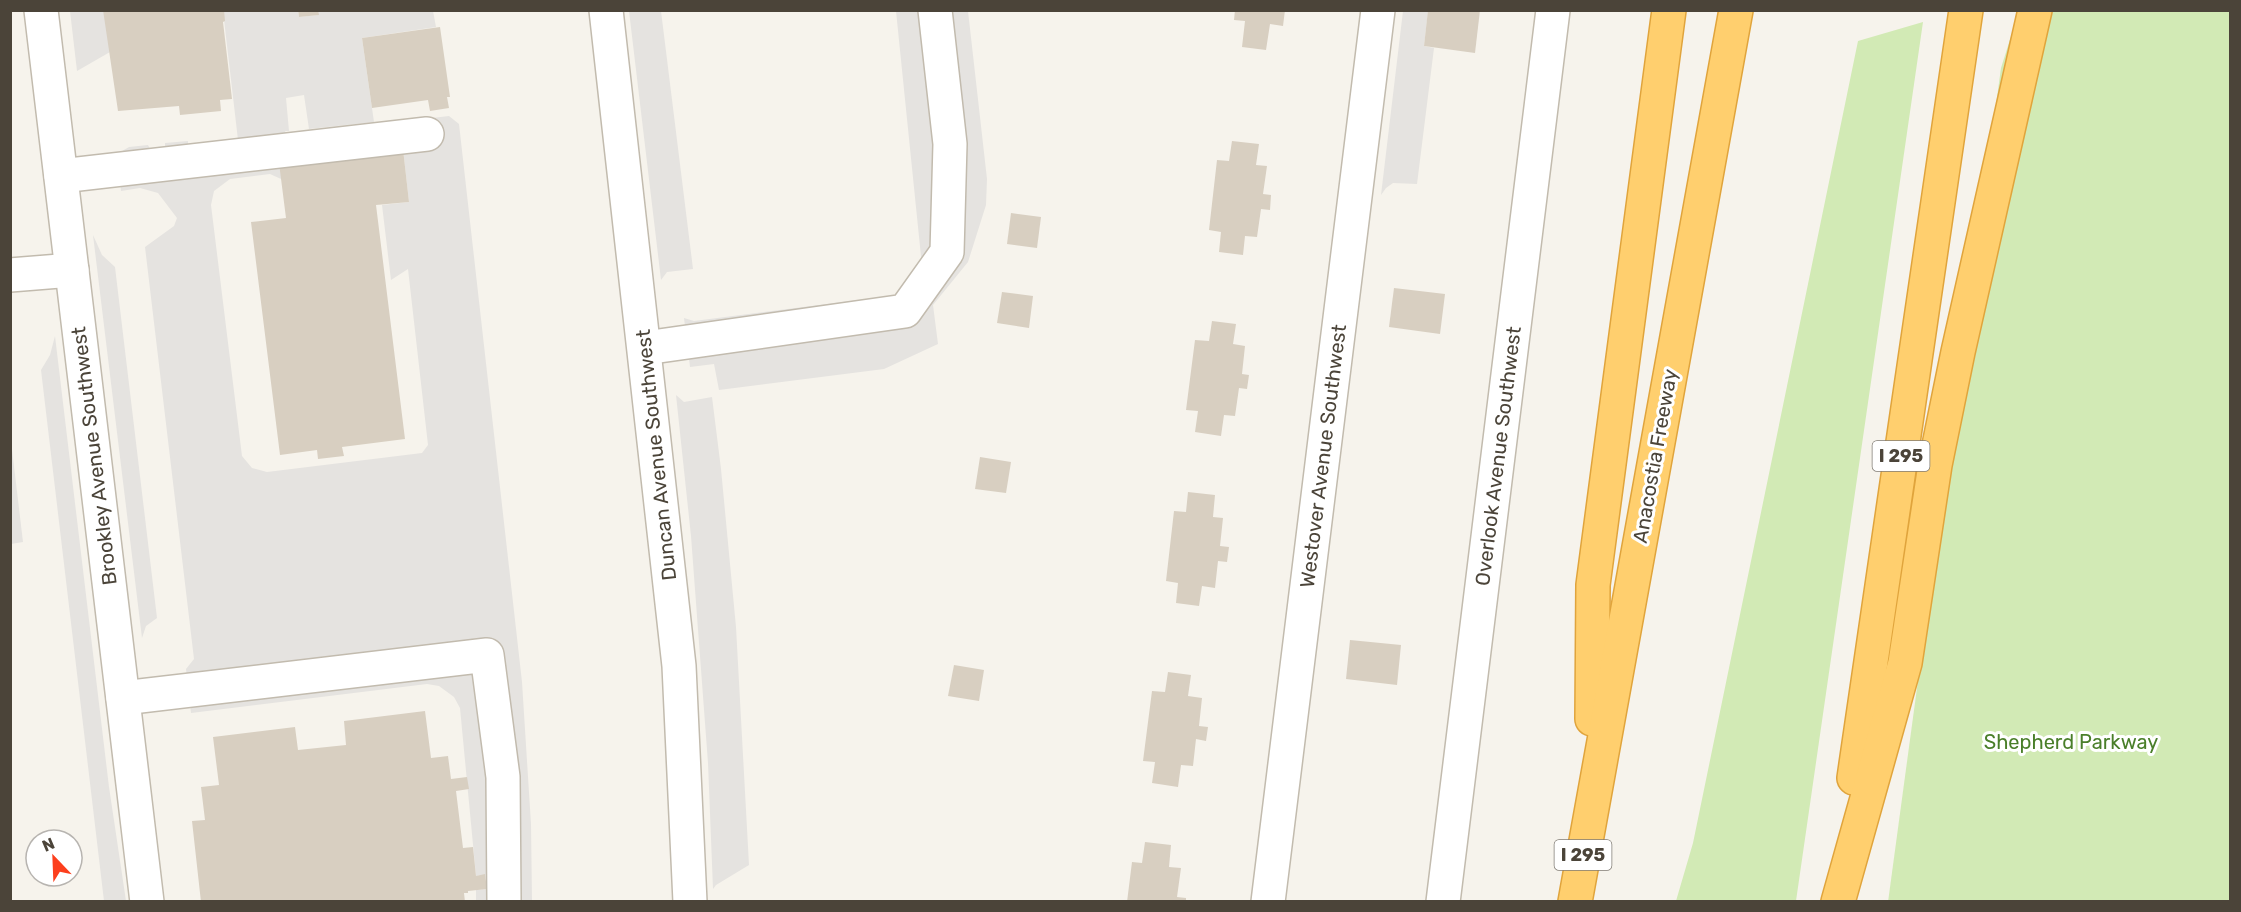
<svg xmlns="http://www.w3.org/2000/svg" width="2241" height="912" font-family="Rubik,sans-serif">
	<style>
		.green { fill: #d2eab5 }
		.parking { fill: #e5e3e0; fill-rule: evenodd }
		.building { fill: #d8cfc1 }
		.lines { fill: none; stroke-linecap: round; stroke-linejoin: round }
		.minor-casing { stroke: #c2bbae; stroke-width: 36 }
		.highway-casing { stroke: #e0a43c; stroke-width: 36 }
		.minor { stroke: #fff; stroke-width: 33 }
		.highway { stroke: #ffcf6e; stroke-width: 33 }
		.labels { text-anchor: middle; stroke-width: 6; stroke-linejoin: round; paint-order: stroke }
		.shield { fill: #fff; stroke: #817c74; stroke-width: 1.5 }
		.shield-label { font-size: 18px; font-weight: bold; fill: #4b4439 }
		.street-label { font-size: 20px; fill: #4b4439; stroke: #fff }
		.park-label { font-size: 20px; fill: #4a7f2a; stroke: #fff }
	</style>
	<rect width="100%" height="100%" fill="#f6f3ec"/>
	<g class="green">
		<path d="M2019,11H2230V901L1888,902L2001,68Z"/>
		<path d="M1923,22L1796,901H1676L1693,843L1858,41Z"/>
	</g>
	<g class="parking">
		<path d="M70,11H105L110,52L77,71Z"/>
		<path d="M223,11H298L299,17L318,15V11H433L436,27L362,38L374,122L309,129L304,95L286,98L289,131H285L287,135L449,116L459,124L522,682L531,824L532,901H476V890L487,889L485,875L476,876L460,708L454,697L439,686L427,684L191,713L186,669L194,659L145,247L174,226L177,218L158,193L140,188L121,191L117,154L129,147L148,145L150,149L165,148V143L188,141V145L238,140ZM403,149L409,202L382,205L391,280L408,269L428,445L422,453L267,472L252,468L242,456L211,205L214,191L230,179L270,174L281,179Z"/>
		<path d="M629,11H661L693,269L667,272L661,280Z"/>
		<path d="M896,11H968L987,179L986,205L968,262L933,305L938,344L884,369L719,390L714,364L690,367L684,318L694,321L898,295L922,266Z"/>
		<path d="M1403,11H1428L1424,46L1434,48L1417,184L1393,183L1386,188L1381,195Z"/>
		<path d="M93,235L102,255L115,267L157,618L146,626L142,638Z"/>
		<path d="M55,336L109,787L126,901H104L41,370L50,355Z"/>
		<path d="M676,395L684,402L712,397L721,469L736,627L749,865L716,885L713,889L708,763L691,536Z"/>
		<path d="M11,441L23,542L11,544H10Z"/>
	</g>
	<g class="building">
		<path d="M103,10H224L225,21L223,22L232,99L220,100L221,111L180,115L179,106L118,111Z"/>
		<path d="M298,10H318L319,15L299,17Z"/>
		<path d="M1235,10H1285L1283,26L1270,24L1266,50L1242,47L1245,21L1234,20Z"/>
		<path d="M1428,10H1480L1475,53L1424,46Z"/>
		<path d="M440,27L450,97H447L449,108L430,111L428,100L372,108L362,38Z"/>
		<path d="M1232,141L1259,144L1256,165L1267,166L1263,194L1271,195L1270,210L1261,209L1257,237L1245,236L1243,255L1219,252L1221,232L1209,230L1217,160L1229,161Z"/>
		<path d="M403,149L409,202L376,205L405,439L342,447L344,456L318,459L317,450L280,455L251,222L286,218L279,163Z"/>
		<path d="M1011,213L1041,217L1037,248L1007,244Z"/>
		<path d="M1394,288L1445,294L1440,334L1389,327Z"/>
		<path d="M1002,292L1033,296L1029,328L997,323Z"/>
		<path d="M1212,321L1236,324L1233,344L1245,346L1242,374L1249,375L1247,389L1239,388L1235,416L1224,415L1221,436L1195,432L1198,411L1186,410L1195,340L1209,341Z"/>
		<path d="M980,457L1011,462L1006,493L975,489Z"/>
		<path d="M1188,492L1215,495L1213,517L1223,518L1220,546L1229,547L1227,562L1218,561L1215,588L1202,586L1199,606L1176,603L1178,583L1166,581L1174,511L1186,512Z"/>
		<path d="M1350,640L1401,645L1397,685L1346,679Z"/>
		<path d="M954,665L984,670L979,701L948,696Z"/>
		<path d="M1168,672L1191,675L1188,696L1202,698L1199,726L1208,727L1206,741L1196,739L1193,766L1181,765L1178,787L1152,783L1155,762L1143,761L1152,691L1165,692Z"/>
		<path d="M425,711L431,758L448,756L451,779L467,777L469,789L456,791L463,848L473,847L476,876L485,874L487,889L468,891V893H464L465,902H201L192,821L205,820L201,787L219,785L213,737L295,727L298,750L346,745L344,721Z"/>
		<path d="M1145,842L1171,845L1169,867L1181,868L1177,897L1186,898V902H1127L1132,862L1142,863Z"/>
	</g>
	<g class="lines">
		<g class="minor-casing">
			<g id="minor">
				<path d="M41,10L147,902"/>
				<path d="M606,10L679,666L690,902"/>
				<path d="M61,176L427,134"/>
				<path d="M10,275L72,270"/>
				<path d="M645,348L905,311L947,252L950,144L935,10"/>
				<path d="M123,698L487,655L503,777L504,902"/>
				<path d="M1268,902L1378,10"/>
				<path d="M1443,902L1553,10"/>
			</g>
		</g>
		<g class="highway-casing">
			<g id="highway">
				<path d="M1592,719L1593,585L1669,10"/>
				<path d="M1854,778L1966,10"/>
				<path d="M1575,902L1736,10"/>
				<path d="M1838,902L1905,663L1935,465L1958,352L2035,10"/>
			</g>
		</g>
		<use href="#minor" class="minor"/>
		<use href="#highway" class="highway"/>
	</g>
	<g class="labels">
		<g class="shield">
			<rect x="1872.5" y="441" width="57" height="30" rx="4.5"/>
			<rect x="1554.5" y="840" width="57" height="30" rx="4.5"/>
		</g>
		<g class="shield-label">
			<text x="1901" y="462">I 295</text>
			<text x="1583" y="861">I 295</text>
		</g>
		<g class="street-label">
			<text transform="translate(656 455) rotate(-96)" y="7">Duncan Avenue Southwest</text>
			<text transform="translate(94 456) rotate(-97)" y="7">Brookley Avenue Southwest</text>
			<text transform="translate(1323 456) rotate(-83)" y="7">Westover Avenue Southwest</text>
			<text transform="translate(1498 456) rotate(-83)" y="7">Overlook Avenue Southwest</text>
			<text transform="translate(1655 456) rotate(-80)" y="7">Anacostia Freeway</text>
		</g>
		<g class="park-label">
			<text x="2071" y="749">Shepherd Parkway</text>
		</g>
	</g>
	<rect width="2241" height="912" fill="none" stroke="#4b4439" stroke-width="24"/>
	<g transform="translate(54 858) rotate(337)"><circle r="28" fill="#ffffff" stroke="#b7b4b0" stroke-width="1.5"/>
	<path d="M0-4.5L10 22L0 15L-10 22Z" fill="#fc3f1d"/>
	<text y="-9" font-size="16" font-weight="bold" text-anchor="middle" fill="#4b4439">N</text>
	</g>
</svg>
